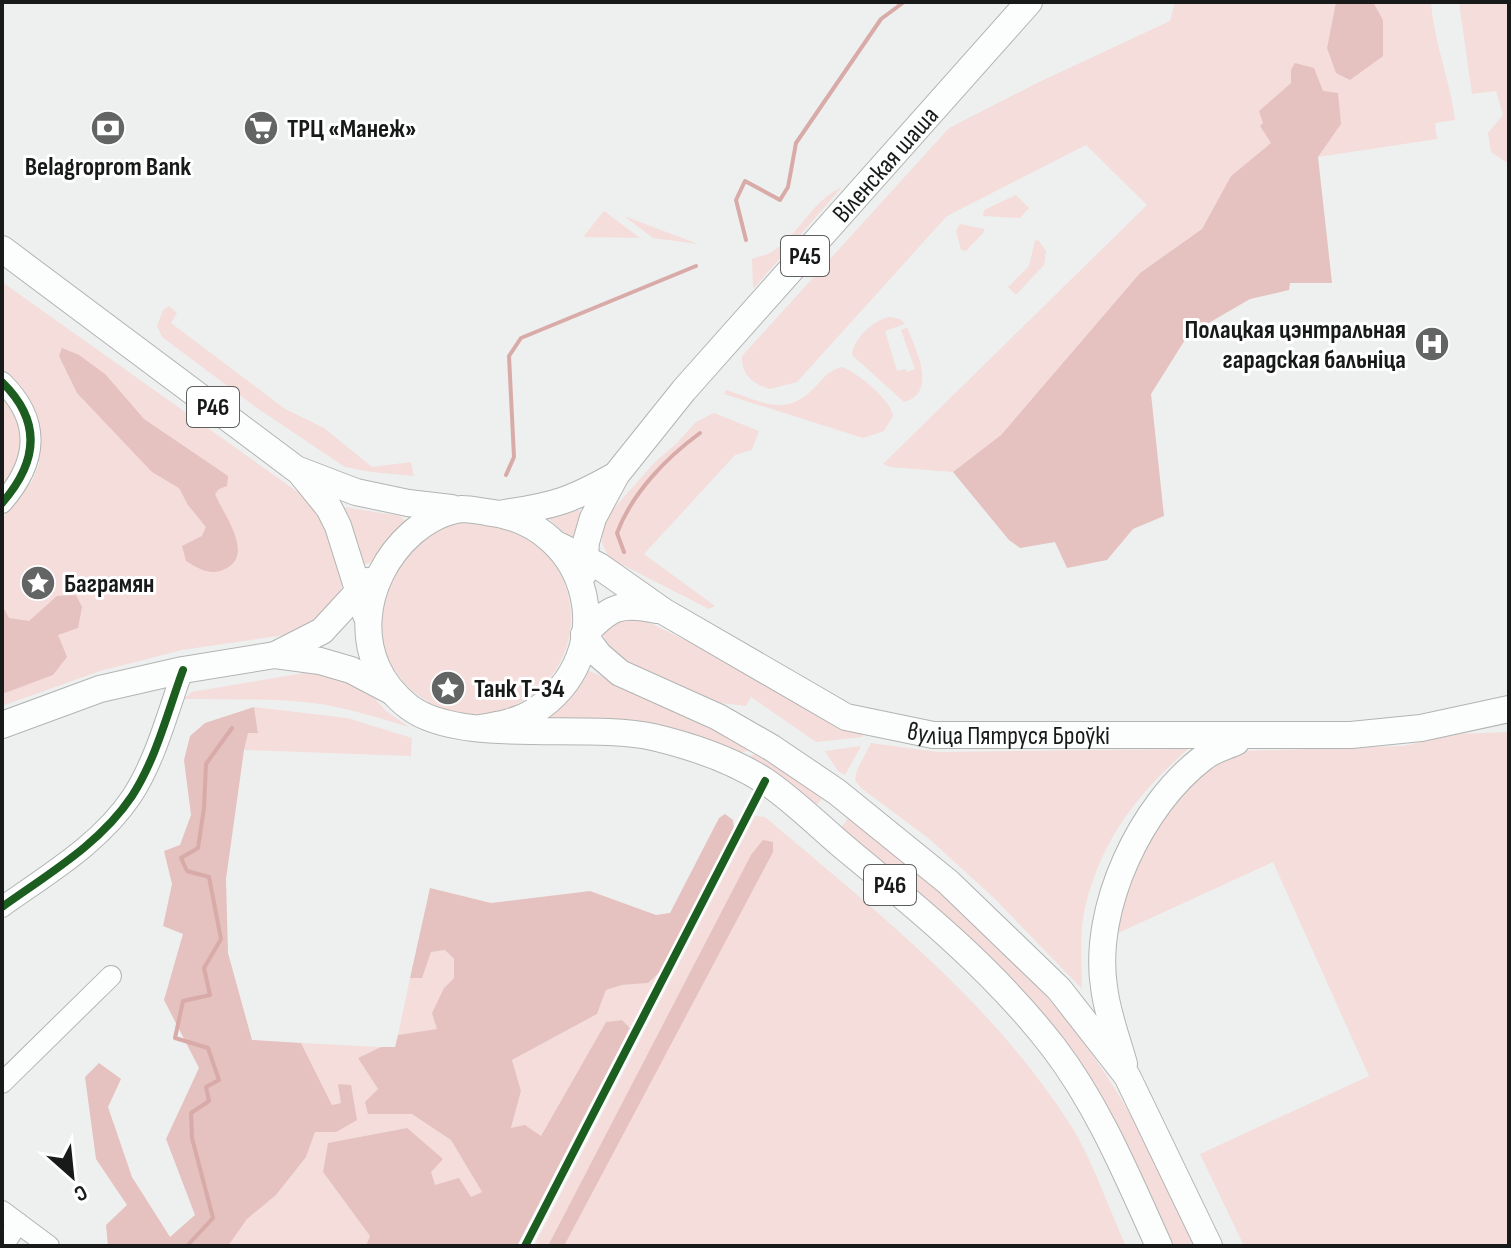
<svg xmlns="http://www.w3.org/2000/svg" width="1511" height="1248" font-family="'Sofia Sans Condensed',sans-serif">
	<style>
		.green { fill: #f4dddb }
		.forest { fill: #e5c1bf }
		.lines { fill: none; stroke-linecap: round; stroke-linejoin: round }
		.stream { stroke: #d8aba9; stroke-width: 4 }
		.minor-casing { stroke: #b2b4b2; stroke-width: 22 }
		.major-casing { stroke: #b2b4b2; stroke-width: 28 }
		.minor { stroke: #fcfdfd; stroke-width: 20 }
		.major { stroke: #fcfdfd; stroke-width: 26 }
		.cycleway-casing { stroke: #fff; stroke-width: 13 }
		.cycleway { stroke: #1b5e20; stroke-width: 8 }
		.labels { text-anchor: middle; stroke-width: 6; stroke-linejoin: round; paint-order: stroke }
		.shield { fill: #fff; stroke: #5d5f5e; stroke-width: 2 }
		.shield-label { font-size: 24px; font-weight: bold; fill: #181a19 }
		.poi-label { font-size: 26px; font-weight: bold; fill: #181a19; stroke: #fff; text-anchor: start }
		.street-label { font-size: 26px; fill: #181a19; stroke: #fff }
	</style>
	<rect width="100%" height="100%" fill="#eef0ef"/>
	<g class="green">
		<path d="M1175,2H1336L1327,48L1383,20L1373,2H1431C1434,43 1450,79 1455,120L1435,123L1437,139L1318,157L1341,124L1323,91L1291,70V82L1261,126L1271,143L1231,176L1202,229L1140,273L1001,435L953,472L890,467L883,464L1147,205L1086,145L947,216L797,382L770,389C753,384 741,375 742,356L949,128L1037,83L1170,21Z"/>
		<path d="M1459,2H1509V164L1491,152L1488,133L1503,115L1496,91L1472,94Z"/>
		<path d="M842,187L754,288L753,287L752,259C760,256 769,255 776,249C801,231 813,200 842,187Z"/>
		<path d="M1016,195L1029,208L1020,218L983,216L984,210Z"/>
		<path d="M604,211L640,238L583,237Z"/>
		<path d="M624,216L698,244L653,238Z"/>
		<path d="M960,224L984,229V232L966,251L961,250L956,231Z"/>
		<path d="M1035,240L1039,241L1046,251L1044,265L1016,295L1008,287L1029,266Z"/>
		<path d="M2,282L302,495L320,515L344,578L338,599L329,612L298,633L182,650L100,671L2,706V519L32,481L39,464L40,448L38,426L18,386L2,372Z"/>
		<path d="M169,306L177,313L171,323L285,409L324,428L372,467L411,462L414,476L371,472L345,467L257,408L162,337L157,326L163,310Z"/>
		<path d="M890,317L900,319L905,324L885,331L897,371L905,369L907,372L915,369L901,330L907,327C915,348 939,393 904,402L852,355C853,339 874,319 890,317Z"/>
		<path d="M842,367C857,372 892,401 893,416L884,431L863,438L724,394L726,390C764,402 786,419 817,385C825,376 830,370 842,367Z"/>
		<path d="M2,392L17,413L25,447L2,493Z"/>
		<path d="M714,413L759,431L752,450L735,455L644,554L715,606L709,609L609,558L602,543L603,526L609,514L654,463L677,443L696,422Z"/>
		<path d="M344,507L400,516L406,522L371,562L365,564L342,510Z"/>
		<path d="M576,509L584,514L577,538L571,539L547,517Z"/>
		<circle cx="475" cy="618" r="96"/>
		<path d="M614,617L644,620L738,666L863,733L862,737L816,742L751,697L746,706C733,704 719,704 708,700C677,690 604,665 602,627Z"/>
		<path d="M587,670L719,726L758,748L735,754L697,736L661,725L620,720L548,718L577,686Z"/>
		<path d="M315,671L337,675L368,691L386,711L409,727C378,718 346,707 313,703C270,698 226,700 183,699L192,692Z"/>
		<path d="M254,707L347,718L412,738L411,756L244,750L248,733L258,732Z"/>
		<path d="M1507,732L1509,1246H1244L1200,1154L1369,1076L1273,862L1116,934L1127,884L1150,836L1180,793L1208,766L1244,751L1403,746L1459,734Z"/>
		<path d="M871,743L938,752L1188,749C1137,794 1101,840 1085,908C1079,934 1082,963 1082,989L993,897L928,838L861,788L855,780L857,770Z"/>
		<path d="M861,746L845,775L838,771L825,751Z"/>
		<path d="M764,753L823,797L814,808L741,757Z"/>
		<path d="M755,816L765,817C877,912 994,1003 1073,1129C1093,1162 1109,1209 1126,1246H534Z"/>
		<path d="M849,817C949,896 1047,979 1115,1089C1146,1138 1170,1193 1193,1246H1174L1102,1098L1063,1042L840,829Z"/>
		<path d="M445,950L454,959V978L444,988L437,1030L398,1035L410,978H421L431,952Z"/>
		<path d="M663,969L630,1028L622,1020L606,1022L541,1136L511,1129L521,1091L512,1060L597,1014L606,990L622,985L648,983Z"/>
		<path d="M301,1043L381,1047L358,1058L378,1089L368,1114L412,1113L451,1140L482,1192L471,1197L435,1185L407,1128L329,1143L323,1172L370,1236L366,1246H228L247,1219L276,1195L306,1157L315,1131L336,1132L341,1103L332,1105Z"/>
	</g>
	<g class="forest">
		<path d="M1336,2H1373L1383,20V56L1350,80L1336,73L1327,48Z"/>
		<path d="M1295,63L1314,68L1323,91L1338,93L1341,124L1318,157L1332,283H1290L1289,290L1250,299L1188,335L1151,394L1164,516L1133,529L1107,560L1067,568L1055,542L1020,548L1009,540L953,472L1001,435L1140,273L1202,229L1231,176L1271,143L1260,126L1263,123L1259,111L1291,83V70Z"/>
		<path d="M62,348L79,355L105,374L144,419L228,476L227,486L219,489L215,494C223,514 254,553 227,568C212,577 199,569 186,561L182,546L202,536L206,527L188,505L179,488L152,472L77,393L59,356Z"/>
		<path d="M76,595L82,607L78,628L58,635L67,657L53,675L2,694V605L9,618L29,621L57,596Z"/>
		<path d="M254,707L258,733H248L244,750L226,879L228,953L252,1040L301,1043L332,1105L341,1103L338,1084L351,1085L357,1120L336,1132H315L306,1157L276,1195L247,1219L228,1246H108L106,1225L127,1205L96,1159L85,1077L99,1063L121,1079L108,1107L132,1177L170,1237L195,1215L166,1139L199,1068L164,1000L183,934L163,926L172,884L164,851L180,845L191,815L184,760L190,736L205,723Z"/>
		<path d="M725,814L733,820L734,829L663,969L648,983L622,985L606,990L597,1014L512,1060L521,1091L511,1128L525,1125L541,1136L606,1022L622,1020L630,1028L517,1246H366L370,1236L323,1172L328,1143L407,1128L443,1159L431,1172L435,1185L459,1178L471,1197L482,1192L451,1140L412,1114H368L365,1102L378,1089L358,1058L381,1047H395L398,1035L437,1029L432,1013L444,988L454,978V959L445,950L431,952L422,978H410L430,888L491,903L590,891L656,915L670,913L719,818Z"/>
		<path d="M763,840L773,842V852L564,1246H548L751,855Z"/>
	</g>
	<g class="lines">
		<g class="stream">
			<path d="M746,240L736,200L745,181L780,200L788,187L796,143L881,19L904,2"/>
			<path d="M506,475L514,457L509,356L521,338L696,266"/>
			<path d="M624,552L617,533C632,493 666,458 700,433"/>
			<path d="M187,1246L213,1218L192,1138L191,1113L209,1101L206,1087L219,1080L208,1048L175,1038L183,1001L210,995L204,968L221,939L209,877L187,871L181,858L198,848L204,808L206,764L232,728"/>
		</g>
		<g class="minor-casing">
			<g id="minor">
				<path d="M2,382C43,422 37,463 2,503"/>
				<path d="M2,907C48,874 100,844 132,796C156,759 168,711 183,670"/>
				<path d="M2,1083L111,976"/>
				<path d="M2,1211L49,1246"/>
				<path d="M3,1246L18,1223"/>
			</g>
		</g>
		<g class="major-casing">
			<g id="major">
				<path d="M2,249L296,469L356,492L408,503L451,508"/>
				<path d="M299,471L329,508L338,526L366,615"/>
				<path d="M504,513C554,506 572,500 616,475"/>
				<path id="s1" d="M560,546L599,566L663,611L846,717L933,735H1351L1421,728L1509,709"/>
				<path id="s2" d="M584,573L586,542L593,518L616,475L684,390L1029,2"/>
				<path d="M584,635L599,655L620,673L718,717L772,748L837,792L948,882L1059,989L1127,1076L1209,1246"/>
				<path d="M584,635C609,607 620,602 657,610"/>
				<path d="M275,655L322,631L368,581"/>
				<path d="M2,725L100,689L183,670L275,655L320,661L351,670L393,692"/>
				<path d="M480,728C498,725 517,722 533,712C623,656 593,523 486,512C479,511 470,509 462,509C444,511 426,521 412,533C360,579 349,661 409,707C460,746 586,722 653,737C691,746 732,760 765,781C793,800 819,826 845,848C919,909 995,971 1054,1048C1099,1107 1128,1178 1159,1246"/>
				<path d="M1124,1064C1117,1039 1107,1013 1104,987C1092,908 1141,805 1203,758C1212,750 1225,747 1236,742"/>
			</g>
		</g>
		<use href="#minor" class="minor"/>
		<use href="#major" class="major"/>
		<g class="cycleway-casing">
			<g id="cycleway">
				<path d="M2,382C43,422 37,463 2,503"/>
				<path d="M2,907C48,874 100,844 132,796C156,759 168,711 183,670"/>
				<path d="M525,1246L765,781"/>
			</g>
		</g>
		<use href="#cycleway" class="cycleway"/>
	</g>
	<defs>
		<g id="bank-disc" transform="scale(1.8)"><circle r="9.5" fill="#636564" stroke="#fff"/><path d="M-6-4H6V4H-6ZM0-2.3a2.3 2.3 0 1 0 0 4.6a2.3 2.3 0 1 0 0-4.6Z" fill="#fff"/></g>
		<g id="supermarket-disc" transform="scale(1.8)"><circle r="9.5" fill="#636564" stroke="#fff"/><path d="M-6-5.5h2.5l.6 2H6L4.5 2H-2.5L-4.4-4H-6ZM-1.5 3.2a1.3 1.3 0 1 0 .1 0ZM3 3.2a1.3 1.3 0 1 0 .1 0Z" fill="#fff"/></g>
		<g id="hospital-disc" transform="scale(1.8)"><circle r="9.5" fill="#636564" stroke="#fff"/><path d="M-5-5h3v3.5h4V-5h3V5h-3V1.5h-4V5h-3Z" fill="#fff"/></g>
		<g id="sight-disc" transform="scale(1.8)"><circle r="9.5" fill="#636564" stroke="#fff"/><path d="M0-6L1.8-2.2L6-1.7L2.9 1.2L3.7 5.4L0 3.3L-3.7 5.4L-2.9 1.2L-6-1.7L-1.8-2.2Z" fill="#fff"/></g>
	</defs>
	<g fill-rule="evenodd">
		<use href="#bank-disc" x="108" y="128"/>
		<use href="#supermarket-disc" x="261" y="128"/>
		<use href="#hospital-disc" x="1432" y="344"/>
		<use href="#sight-disc" x="38" y="583"/>
		<use href="#sight-disc" x="448" y="688"/>
	</g>
	<g class="labels">
		<g class="shield">
			<rect x="781" y="236" width="48" height="40" rx="6"/>
			<rect x="187" y="387" width="52" height="40" rx="6"/>
			<rect x="864" y="865" width="52" height="40" rx="6"/>
		</g>
		<g class="shield-label">
			<text x="805" y="264">Р45</text>
			<text x="213" y="415">Р46</text>
			<text x="890" y="893">Р46</text>
		</g>
		<g class="poi-label">
			<text x="287" y="137">ТРЦ «Манеж»</text>
			<text x="108" y="175" text-anchor="middle">Belagroprom Bank</text>
			<text x="1406" y="338" text-anchor="end">Полацкая цэнтральная<tspan x="1406" dy="30">гарадская бальніца</tspan></text>
			<text x="64" y="592">Баграмян</text>
			<text x="474" y="697">Танк Т-34</text>
		</g>
		<g class="street-label">
			<text dy="9" stroke="none"><textPath href="#s2" startOffset="516">Віленская шаша</textPath></text>
			<text dy="9" stroke="none"><textPath href="#s1" startOffset="498">вуліца Пятруся Броўкі</textPath></text>
		</g>
	</g>
	<rect width="1511" height="1248" fill="none" stroke="#181a19" stroke-width="8"/>
	<g transform="translate(72 1176) rotate(153)" stroke="#ffffff" stroke-width="6" paint-order="stroke">
	<path d="M0-6L14 30L0 20L-14 30Z" fill="#181a19"/>
	<text y="-12" font-size="22" font-weight="bold" text-anchor="middle" fill="#181a19">С</text>
	</g>
</svg>
